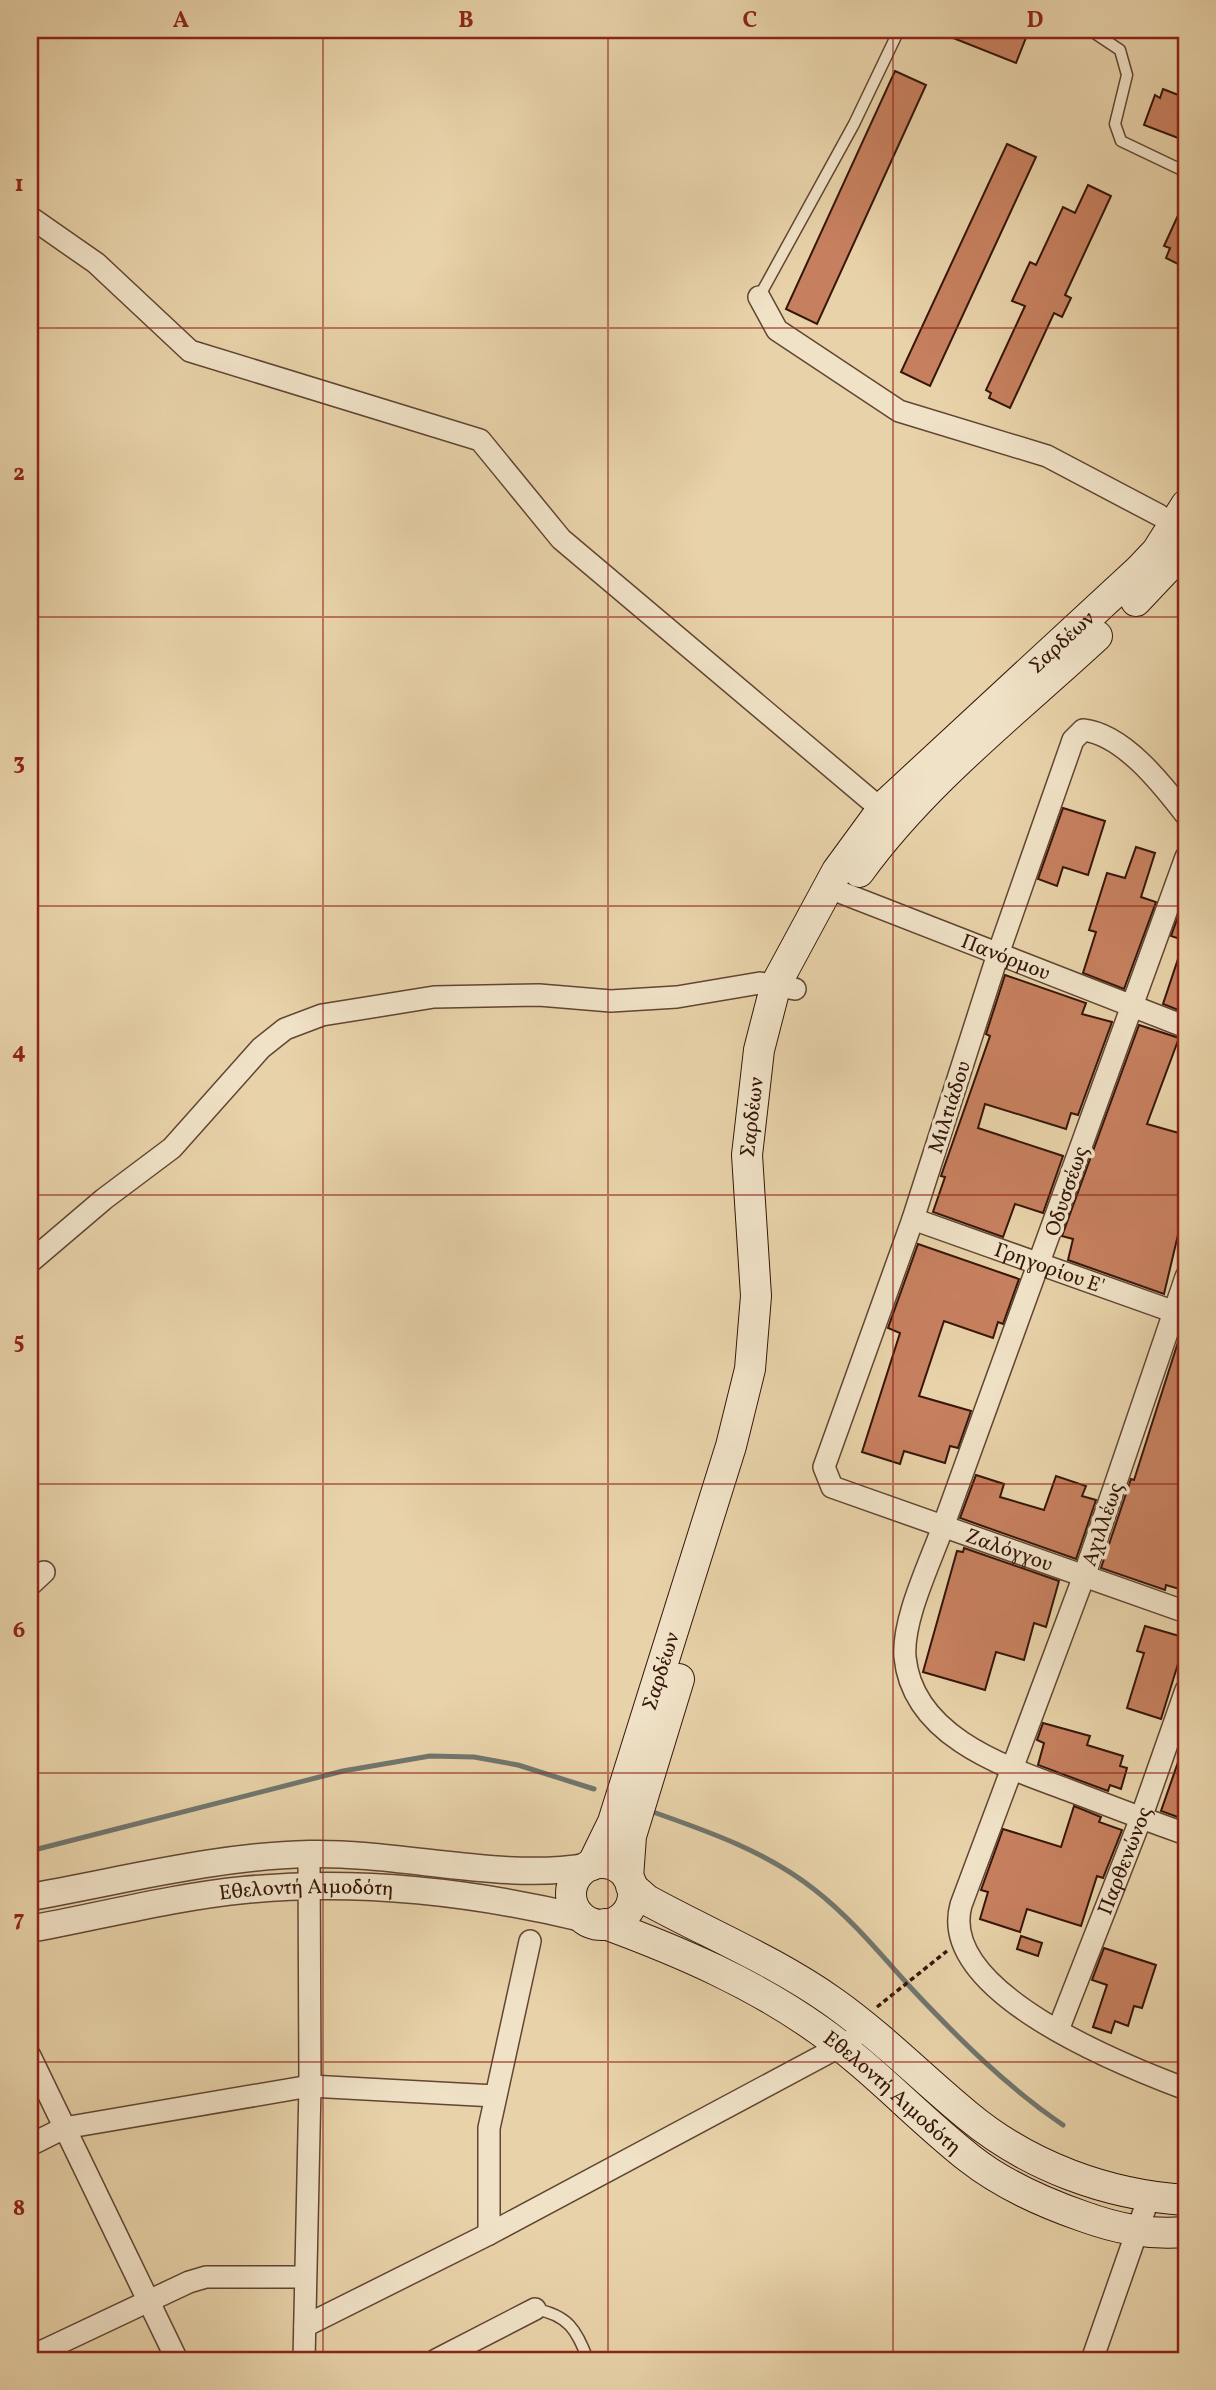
<svg xmlns="http://www.w3.org/2000/svg" width="1216" height="2390" font-family="Vollkorn,serif">
	<style>
		.lines { fill: none; stroke-linecap: round; stroke-linejoin: round }
		.stream { stroke: #71766e; stroke-width: 5 }
		.building { fill: #c7805f; stroke: #35160a; stroke-width: 2 }
		.service-casing { stroke: #624532; stroke-width: 13 }
		.minor-casing { stroke: #624532; stroke-width: 24 }
		.tertiary-casing { stroke: #624532; stroke-width: 29 }
		.secondary-casing { stroke: #35160a; stroke-width: 32 }
		.path { stroke: #35160a; stroke-width: 3.5; stroke-dasharray: 5 3.5; stroke-linecap: butt }
		.service { stroke: #f0e2c7; stroke-width: 10 }
		.minor { stroke: #f0e2c7; stroke-width: 21 }
		.tertiary { stroke: #f0e2c7; stroke-width: 26 }
		.secondary { stroke: #f0e2c7; stroke-width: 30 }
		.grid { fill: none; stroke: #8f2418; stroke-width: 2; stroke-opacity: 0.55 }
		.labels { text-anchor: middle; stroke-width: 7; stroke-linejoin: round; paint-order: stroke }
		.street-label { font-size: 21px; fill: #35160a; stroke: #f0e2c7 }
		.neatline { fill: none; stroke: #8f2418; stroke-width: 2.5 }
		.grid-label { font-size: 23px; text-anchor: middle; font-weight: bold; fill: #8f2418 }
	</style>
	<rect width="100%" height="100%" fill="#e8d2a9"/>
	<filter id="stains"><feTurbulence type="fractalNoise" baseFrequency=".00286" numOctaves="4"/><feColorMatrix values="0 0 0 0 .2 0 0 0 0 .09 0 0 0 0 .02 0 0 0 .5 -.17"/></filter>
	<radialGradient id="worn" r=".72"><stop offset=".6" stop-color="#630" stop-opacity="0"/><stop offset="1" stop-color="#630" stop-opacity=".3"/></radialGradient>
	<g class="lines">
		<g class="stream">
			<path d="M653,1812C710,1832 767,1852 815,1890C852,1919 881,1955 912,1989C959,2039 1006,2086 1063,2125"/>
			<path d="M30,1851L343,1771L430,1756L474,1757L518,1765L594,1789"/>
		</g>
	</g>
	<g class="building">
		<path d="M933,30H1029L1016,63Z"/>
		<path d="M895,71L926,85L817,324L786,309Z"/>
		<path d="M1163,89L1186,98V141L1144,125L1155,95L1160,98Z"/>
		<path d="M1007,144L1036,157L930,386L901,372Z"/>
		<path d="M1088,185L1111,196L1065,295L1071,298L1062,317L1054,313L1010,408L989,398L991,393L986,390L1025,306L1012,301L1030,262L1036,265L1063,207L1075,213Z"/>
		<path d="M1186,198V268L1166,258L1170,248L1164,246Z"/>
		<path d="M1063,808L1105,821L1088,875L1063,867L1057,886L1038,879Z"/>
		<path d="M1136,847L1155,853L1141,897L1156,902L1124,989L1083,973L1096,932L1089,930L1107,873L1125,878Z"/>
		<path d="M1180,911L1186,913V941L1171,936Z"/>
		<path d="M1183,944H1186V1013L1163,1004Z"/>
		<path d="M1005,975L1086,1003L1082,1014L1112,1022L1078,1115L1071,1113L1066,1129L985,1104L978,1128L1063,1156L1043,1213L1015,1204L1003,1237L933,1212L945,1177L941,1176L990,1036L986,1034Z"/>
		<path d="M1139,1025L1179,1038L1147,1124L1186,1135V1201L1164,1294L1068,1260L1073,1239L1062,1236Z"/>
		<path d="M918,1244L1019,1279L1003,1324L998,1322L993,1338L944,1321L919,1396L971,1411L958,1448L950,1446L945,1463L904,1451L900,1464L862,1452L900,1333L888,1328Z"/>
		<path d="M1179,1339L1186,1341V1480L1182,1495L1186,1496V1591L1166,1585L1165,1590L1101,1568L1131,1479L1134,1480Z"/>
		<path d="M976,1475L1004,1484L1000,1497L1044,1510L1056,1476L1086,1486L1082,1496L1096,1500L1076,1559L960,1518Z"/>
		<path d="M964,1548L1059,1581L1046,1627L1034,1623L1024,1660L996,1652L985,1690L923,1672L957,1551L963,1552Z"/>
		<path d="M1145,1626L1186,1638L1161,1719L1127,1708L1144,1653L1137,1651Z"/>
		<path d="M1043,1723L1090,1736L1087,1745L1123,1756L1120,1766L1127,1768L1121,1789L1110,1785L1108,1791L1038,1765L1044,1743L1037,1740Z"/>
		<path d="M1184,1745H1186V1820L1161,1811Z"/>
		<path d="M1074,1806L1101,1817L1099,1822L1122,1830L1103,1878L1097,1876L1081,1926L1027,1909L1020,1932L980,1919L988,1892L981,1890L1003,1829L1061,1847Z"/>
		<path d="M1021,1936L1042,1943L1038,1956L1017,1949Z"/>
		<path d="M1104,1948L1156,1965L1142,2008L1134,2006L1128,2026L1115,2021L1111,2033L1093,2027L1107,1985L1092,1980Z"/>
	</g>
	<g class="lines">
		<g class="service-casing">
			<g id="service">
				<path d="M1090,30L1120,50L1127,75L1115,124L1121,141L1186,172"/>
				<path d="M759,297L854,124L899,30"/>
				<path d="M535,2309C568,2315 577,2330 588,2360"/>
			</g>
		</g>
		<g class="minor-casing">
			<g id="minor">
				<path d="M30,217L96,263L190,351L480,440L561,539L881,809"/>
				<path d="M759,297L777,330L899,411L1047,456L1159,515"/>
				<path id="s1" d="M1186,815C1162,784 1123,734 1083,730L1073,740L998,954L913,1219L824,1467L832,1487L1186,1612"/>
				<path d="M1186,857L944,1524C931,1561 902,1619 905,1657C913,1740 1012,1769 1076,1793C1112,1807 1149,1821 1186,1834"/>
				<path id="s2" d="M827,887L1186,1027"/>
				<path id="s3" d="M913,1219L1186,1316"/>
				<path d="M30,1262L104,1199L172,1148L261,1048L285,1029L322,1015L434,997L539,995L611,1001L677,997L760,983L795,989"/>
				<path d="M1186,1277L1084,1576L961,1905C937,1992 1122,2065 1186,2089"/>
				<path d="M30,1585L44,1572"/>
				<path id="s4" d="M1058,2030L1141,1818L1186,1690"/>
				<path d="M30,2056L177,2360"/>
				<path d="M30,2145L64,2128L310,2086L495,2096"/>
				<path d="M489,2234V2128L530,1941"/>
				<path d="M305,2326L489,2234L852,2040"/>
				<path d="M30,2357L189,2282L206,2277H305"/>
				<path d="M304,2360L310,2086L309,1854"/>
				<path d="M436,2360L535,2309"/>
				<path d="M1092,2360L1149,2197"/>
			</g>
		</g>
		<g class="tertiary-casing">
			<g id="tertiary">
				<path d="M30,1897C121,1881 216,1856 309,1854C399,1852 500,1881 586,1867"/>
				<path id="s5" d="M30,1929C101,1916 173,1897 244,1890C357,1879 473,1892 582,1918"/>
			</g>
		</g>
		<g class="secondary-casing">
			<g id="secondary">
				<path d="M1136,601L1186,548"/>
				<path d="M859,872C924,782 1016,711 1097,636"/>
				<circle cx="602" cy="1894" r="31"/>
				<path id="s6" d="M592,1865L613,1822L731,1446L750,1369L756,1296L747,1155L759,1050L776,984L837,871L886,804L1139,570L1157,551L1186,505"/>
				<path d="M628,1878L631,1836L679,1679"/>
				<path d="M631,1886L647,1900C709,1934 775,1961 833,2002C881,2036 922,2078 967,2115C1028,2166 1107,2195 1186,2200"/>
				<path id="s7" d="M605,1924C681,1952 753,1983 819,2030C873,2068 918,2118 969,2158C1003,2185 1042,2202 1082,2216C1118,2229 1148,2235 1186,2232"/>
			</g>
		</g>
		<path class="path" d="M877,2007L947,1951"/>
		<use href="#service" class="service"/>
		<use href="#minor" class="minor"/>
		<use href="#tertiary" class="tertiary"/>
		<use href="#secondary" class="secondary"/>
	</g>
	<path class="grid" d="M323,30V2360M608,30V2360M893,30V2360M30,328H1186M30,617H1186M30,906H1186M30,1195H1186M30,1484H1186M30,1773H1186M30,2062H1186"/>
	<g class="labels">
		<g class="street-label">
			<text dy="7" stroke="none"><textPath href="#s6" startOffset="1360">Σαρδέων</textPath></text>
			<text dy="7" stroke="none"><textPath href="#s2" startOffset="192">Πανόρμου</textPath></text>
			<text transform="translate(949 1107) rotate(-72)" y="7">Μιλτιάδου</text>
			<text dy="7" stroke="none"><textPath href="#s6" startOffset="774">Σαρδέων</textPath></text>
			<text transform="translate(1066 1191) rotate(-71)" y="7">Οδυσσέως</text>
			<text dy="7" stroke="none"><textPath href="#s3" startOffset="145">Γρηγορίου Ε'</textPath></text>
			<text transform="translate(1102 1524) rotate(-71)" y="7">Αχιλλέως</text>
			<text dy="7" stroke="none"><textPath href="#s1" startOffset="1129">Ζαλόγγου</textPath></text>
			<text dy="7" stroke="none"><textPath href="#s6" startOffset="206">Σαρδέων</textPath></text>
			<text dy="7" stroke="none"><textPath href="#s4" startOffset="182">Παρθενώνος</textPath></text>
			<text dy="7" stroke="none"><textPath href="#s5" startOffset="280">Εθελοντή Αιμοδότη</textPath></text>
			<text dy="7" stroke="none"><textPath href="#s7" startOffset="336">Εθελοντή Αιμοδότη</textPath></text>
		</g>
	</g>
	<rect width="1216" height="2390" fill="none" stroke="#e8d2a9" stroke-width="77"/>
	<rect x="38" y="38" width="1140" height="2314" class="neatline"/>
	<g class="grid-label">
		<text x="181" y="27">A</text>
		<text x="466" y="27">B</text>
		<text x="750" y="27">C</text>
		<text x="1035" y="27">D</text>
		<text x="19" y="191">1</text>
		<text x="19" y="480">2</text>
		<text x="19" y="769">3</text>
		<text x="19" y="1058">4</text>
		<text x="19" y="1348">5</text>
		<text x="19" y="1637">6</text>
		<text x="19" y="1926">7</text>
		<text x="19" y="2215">8</text>
	</g>
	<rect width="100%" height="100%" filter="url(#stains)"/>
	<rect width="100%" height="100%" fill="url(#worn)"/>
</svg>
